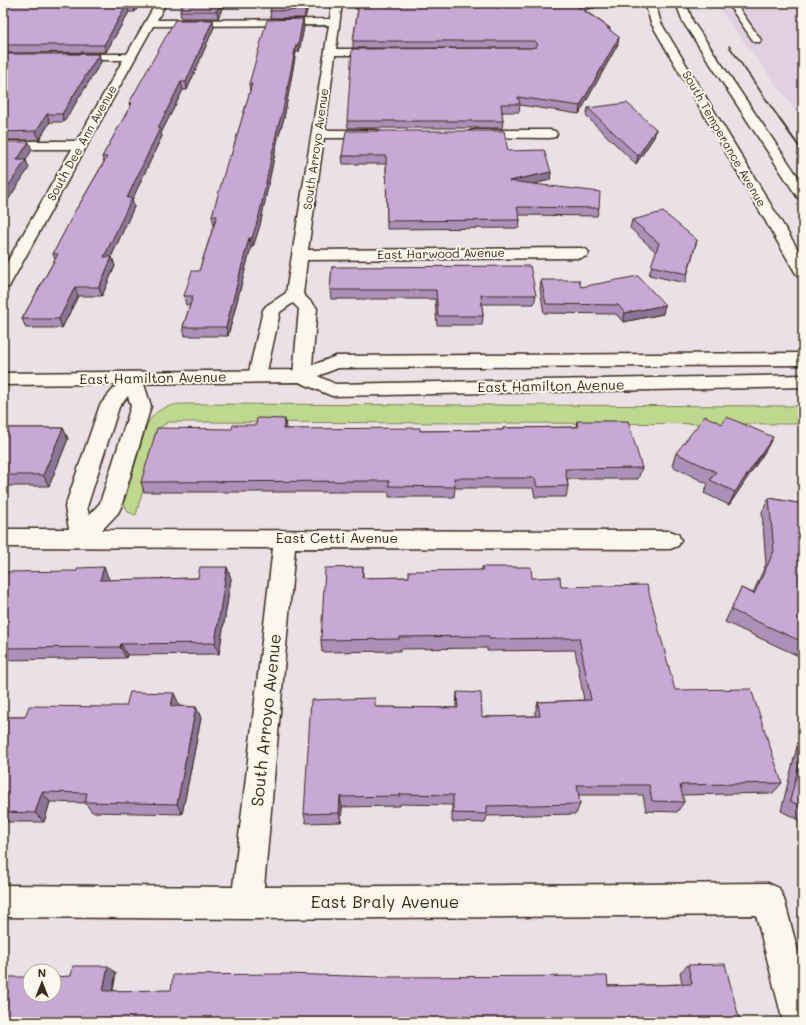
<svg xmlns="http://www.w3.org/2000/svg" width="806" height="1025" font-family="Mali,sans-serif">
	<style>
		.built { fill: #e0d0e0 }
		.green { fill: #bed88e; stroke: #7c8156 }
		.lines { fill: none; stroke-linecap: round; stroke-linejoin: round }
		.service-casing { stroke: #3b2a1e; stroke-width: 3 }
		.minor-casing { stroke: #3b2a1e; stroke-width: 3 }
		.tertiary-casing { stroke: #3b2a1e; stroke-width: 3 }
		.secondary-casing { stroke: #3b2a1e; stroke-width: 3 }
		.service { fill: #fbf7ec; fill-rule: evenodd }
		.minor { fill: #fbf7ec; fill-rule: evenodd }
		.tertiary { fill: #fbf7ec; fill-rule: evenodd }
		.secondary { fill: #fbf7ec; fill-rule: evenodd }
		.rail-far1 { stroke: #3b2a1e; stroke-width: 1.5 }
		.rail { stroke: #3b2a1e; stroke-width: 2 }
		.wall { fill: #ab91b8; stroke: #3b2a1e }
		.shaded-wall { fill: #8b7696; stroke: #3b2a1e }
		.building { fill: #c7a9d6; stroke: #3b2a1e }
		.labels { text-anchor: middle; stroke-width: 4; stroke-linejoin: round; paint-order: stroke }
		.far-street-label { font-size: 12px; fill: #3b2a1e; stroke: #fbf7ec }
		.street-label { font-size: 14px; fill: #3b2a1e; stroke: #fbf7ec }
		.near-street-label { font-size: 17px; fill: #3b2a1e; stroke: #fbf7ec }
	</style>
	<rect width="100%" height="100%" fill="#ebe0e5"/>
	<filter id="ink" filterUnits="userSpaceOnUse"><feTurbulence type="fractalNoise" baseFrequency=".025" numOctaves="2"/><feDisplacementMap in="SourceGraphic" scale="8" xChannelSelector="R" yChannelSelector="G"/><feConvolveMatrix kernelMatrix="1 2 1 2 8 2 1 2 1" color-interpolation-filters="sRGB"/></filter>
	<g filter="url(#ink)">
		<path class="built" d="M715,3H803V121L798,114Z"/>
		<path class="green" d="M180,404L803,406V424L169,422L160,427L136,515L128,512L124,503L147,424C157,409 163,407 180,404Z"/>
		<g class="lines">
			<g class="service-casing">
				<path id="service" d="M731,3H739L738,7L761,40L760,42H754L730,7Z"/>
			</g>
			<g class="minor-casing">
				<g id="minor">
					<path d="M156,3H166L157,20L330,19L332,3H342L336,49H382L388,52L382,55H335L325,130H374L379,131L381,134L379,137L374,138H324L308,250L581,248L587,250L589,253L587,256L581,258L307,260L303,294L317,308L311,376L309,380L302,382L295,380L293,376L299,309L293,303L280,312L266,376L264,380L257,382L250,380L248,376L263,310L266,306L286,293L329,25L153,26L11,283L9,287L3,288V269L72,149H3V141H77L123,60H69L63,57L69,54H127Z"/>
					<path d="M475,130H550L555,131L557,134L555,137L550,138L470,137L468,134L470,131Z"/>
					<path d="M133,372L140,374L142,378L151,406L121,507L118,513L102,530L670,531L678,534L681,540L678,546L670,549L295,548L264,887L768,883L779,888L784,899L803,970V1022H783L756,915L247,919L3,917V885L233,887L273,548L3,547V529H69L65,507L100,405L126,374ZM128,396L131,406L100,503L89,515L87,507L119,407Z"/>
				</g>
			</g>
			<g class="tertiary-casing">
				<path id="tertiary" d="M803,353V365L338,368L318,376L335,384L803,375V387L332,396L299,382L3,385V373L300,370L336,356Z"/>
			</g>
			<g class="secondary-casing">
				<g id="secondary">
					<path d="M645,3H655L661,23L803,258V277L797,275L795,272L651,23Z"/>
					<path d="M676,3H686L693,22L803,184V199L798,198L796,195L683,22Z"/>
				</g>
			</g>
			<use href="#service" class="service"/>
			<use href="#minor" class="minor"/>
			<use href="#tertiary" class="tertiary"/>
			<use href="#secondary" class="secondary"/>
			<path class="rail-far1" d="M729,46L779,118"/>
			<path class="rail" d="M778,117L803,152"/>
		</g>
		<g class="wall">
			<path d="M3,3H140L135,12H129L106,52L3,53Z"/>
			<path d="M225,3L218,18H181L180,11Z"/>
			<path d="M309,3L305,18H271L270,11Z"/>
			<path d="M355,3H606V5L584,10L610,28V30L618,44L579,114L520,105L519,112H502L503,121L502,128H348L347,121L534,48H353V41L358,9H355Z"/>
			<path d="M303,19L304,27L299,52H296L284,118L278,138L260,225L253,247H251L228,336H185L183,327L190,305H186L184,296L199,271L214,225L212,216L231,156L250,92L249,84Z"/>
			<path d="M214,27L187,90H183L161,133L162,136L132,200L134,207L111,257H112L115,266L102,296H78L62,328H26L22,319L55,259L53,254L78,207L104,162L102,157L130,107L129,103Z"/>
			<path d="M3,54H99L101,62L64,122H50L39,140H3Z"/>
			<path d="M588,108L656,129L654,137L636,164L586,116Z"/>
			<path d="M508,151L551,172L550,180L533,184L599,208L597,216L519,215L520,220L519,228L387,229L386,164H343L342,156Z"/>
			<path d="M632,220L697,240L685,283L649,275L656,252L630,228Z"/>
			<path d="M332,267L536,295L534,304H482L483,316L482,325H437L435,299H331L330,290Z"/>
			<path d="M541,280L581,287L663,314L623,322L616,314L544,313L540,289Z"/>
			<path d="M577,421L642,468L638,479H567L568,486L566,497H535L533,488H455L454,497H389V492H144L141,482L232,429H286L420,431L503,430V428L576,427Z"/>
			<path d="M3,428H63L68,439L49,486H3Z"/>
			<path d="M766,450L729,505L704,493L708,484L672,466L676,453Z"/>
			<path d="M769,498L803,504V658L725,622L735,601L741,588L753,593L766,564L762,512Z"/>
			<path d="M227,567L231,579L219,654L127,655L126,658L3,660V572L109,580L198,578Z"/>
			<path d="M363,567V578L409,577L482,570V567L532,578L561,587L675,690L782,783L773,793L682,795L684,802L677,812L646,811L643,795H578L580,804L576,814L487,816L485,823L452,822V805L400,804V806L342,807L341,822L306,823L304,814L375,707L456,708L457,692L482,717L536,716L535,713L538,702L584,700L575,650L487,651V648L400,649V651L322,652L321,640Z"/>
			<path d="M179,704L178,706L196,707L201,718L182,814L92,812L85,803L50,802L44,822H3V717H25L126,706Z"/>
			<path d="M803,722V822L781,811Z"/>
			<path d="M688,965L740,1022H3L71,976L116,973L113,991L608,986L682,984L680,972Z"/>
		</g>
		<g class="shaded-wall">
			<path d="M134,3H140L135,12L133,4Z"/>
			<path d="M221,3H225L218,18L217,11Z"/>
			<path d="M307,3H309L305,18V10Z"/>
			<path d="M588,3H606V5L576,12L577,6Z"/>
			<path d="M127,4L129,12L106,52L104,45Z"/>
			<path d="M303,19L304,27L299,52L298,45Z"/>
			<path d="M213,20L214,27L187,90L186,82Z"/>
			<path d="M619,37L618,44L579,114L580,106Z"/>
			<path d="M296,45V52L284,118L278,138L260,225L253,247L252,238L277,130Z"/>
			<path d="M99,54L101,62L64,122L62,114Z"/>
			<path d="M181,82L183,90L161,133L162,136L132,200L134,207L107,266L104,257L127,198L158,128Z"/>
			<path d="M47,114L50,122L39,140L36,131Z"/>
			<path d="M656,129L654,137L636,164L638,156Z"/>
			<path d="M29,142L32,150L25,162L26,160L29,168L3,208V194L17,160Z"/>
			<path d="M551,172L550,180L508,190L509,181Z"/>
			<path d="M249,238L251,247L228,336L226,327Z"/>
			<path d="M112,257L115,266L102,296L99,287Z"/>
			<path d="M75,287L78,296L62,328L59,319Z"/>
			<path d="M665,305L663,314L623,322L625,313Z"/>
			<path d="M285,419L286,429H283Z"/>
			<path d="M63,428L68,439L49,486L43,475Z"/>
			<path d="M773,437L766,450L729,505L735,492Z"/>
			<path d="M104,567L109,579L106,592L100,580Z"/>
			<path d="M227,567L231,579L219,654L215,643Z"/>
			<path d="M121,644L127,655L126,658L120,647Z"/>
			<path d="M174,693L179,704L176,718L171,706Z"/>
			<path d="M196,707L201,718L182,814L177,804Z"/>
			<path d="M42,792L50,802L44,822L35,813Z"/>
			<path d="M340,797L342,807L341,822L339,813Z"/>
			<path d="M108,966L116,973L111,997L103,991Z"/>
		</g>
		<g class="building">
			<path d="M3,3H134L133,4H127L104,45H3Z"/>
			<path d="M183,3H221L217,11H180Z"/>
			<path d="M273,3H307L305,10L270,11Z"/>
			<path d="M359,3H588L577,6L610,28H607L619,37L580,106L518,97L520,104H501L503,121H347L352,49L531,48L536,47L538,44L535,41H353Z"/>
			<path d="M303,19L298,45H296L283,110L277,130L259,216L252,238H249L226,327H183L193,296H184L192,271H199L217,216H212L229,156H231L252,84H249L267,20Z"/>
			<path d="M175,20H213L186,82H181L158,128H160L127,198H132L104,257H112L99,287H75L59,319H22L58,254H53L77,207H78L107,157H102L132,103H129Z"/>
			<path d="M3,54H99L62,114H47L36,131L3,132Z"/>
			<path d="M627,103L656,129L638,156L588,108Z"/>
			<path d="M346,131H504L508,151L544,150L551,172L509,181L600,192L599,208L517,207L520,220L387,221L386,156H342Z"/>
			<path d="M3,142H29L17,160H26L3,194Z"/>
			<path d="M663,212L697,240L687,274L651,266L659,243L632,220Z"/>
			<path d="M530,266L536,295H481L483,316H438L436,290H330L332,267Z"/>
			<path d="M638,276L665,305L625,313L618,305L546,304L541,280H579L581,287Z"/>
			<path d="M705,416L722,424L727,417L773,437L735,492L710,480L716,472L676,453Z"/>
			<path d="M257,418L285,419L283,429L420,428V431L503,430V428L578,427L577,421H628L642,468L565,469L568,486L537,487L535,478H454L455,487L389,486V481L141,482L157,428L232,429L233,425H256Z"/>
			<path d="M3,428H63L43,475H3Z"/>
			<path d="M769,498L803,504V642L731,610L741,588L754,594L774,551Z"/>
			<path d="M104,567L100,580L198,578L200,567H227L215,643L121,644L120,647L3,648V572L77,571L78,568Z"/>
			<path d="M363,567L362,578L409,577V571L483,570L482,567H531L532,578L560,577L561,587L647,585L675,690L751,689L782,783L680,785L684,802L652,801L649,785H577L580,804L487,806V814L453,813V795L400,794V796L340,797L339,813L304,814L311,700L375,698V707L458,708L457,692L481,693L482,717L540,716L538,702L591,700L579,638L489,639V636L399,637V639L321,640L325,568Z"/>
			<path d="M130,692L174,693L171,706L196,707L177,804L85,802L87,793L42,792L35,813L3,812V717H25L29,706L111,707V706H126Z"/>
			<path d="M803,748V807L790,801Z"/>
			<path d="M725,964L740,1022H3V977H30V995H54V977L71,976L73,966H108L103,991L171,990L173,975L284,974L383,977L607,976L608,986L692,984L688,965Z"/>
		</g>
	</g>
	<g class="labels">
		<g class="far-street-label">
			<text transform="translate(724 139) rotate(60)" y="4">South Temperance Avenue</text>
			<text transform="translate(82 143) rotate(-61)" y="4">South Dee Ann Avenue</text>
			<text transform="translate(316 149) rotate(-82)" y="4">South Arroyo Avenue</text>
			<text transform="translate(441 254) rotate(-1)" y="4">East Harwood Avenue</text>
		</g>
		<g class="street-label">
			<text transform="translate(153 378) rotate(-1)" y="5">East Hamilton Avenue</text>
			<text transform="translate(551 386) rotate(-1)" y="5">East Hamilton Avenue</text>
			<text x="337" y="543">East Cetti Avenue</text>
		</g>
		<g class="near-street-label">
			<text transform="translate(266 720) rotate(-84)" y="6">South Arroyo Avenue</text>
			<text x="385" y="908">East Braly Avenue</text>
		</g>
	</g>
	<rect width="806" height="1025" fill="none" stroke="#fbf7ec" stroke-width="16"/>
	<rect x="8" y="8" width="790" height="1009" fill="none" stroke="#3b2a1e" stroke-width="1.5" filter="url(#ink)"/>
	<g transform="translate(42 983)"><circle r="19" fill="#fbf7ec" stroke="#aea59a"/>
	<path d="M0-3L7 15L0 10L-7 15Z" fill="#3b2a1e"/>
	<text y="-6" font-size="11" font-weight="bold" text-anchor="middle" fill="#3b2a1e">N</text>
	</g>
</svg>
